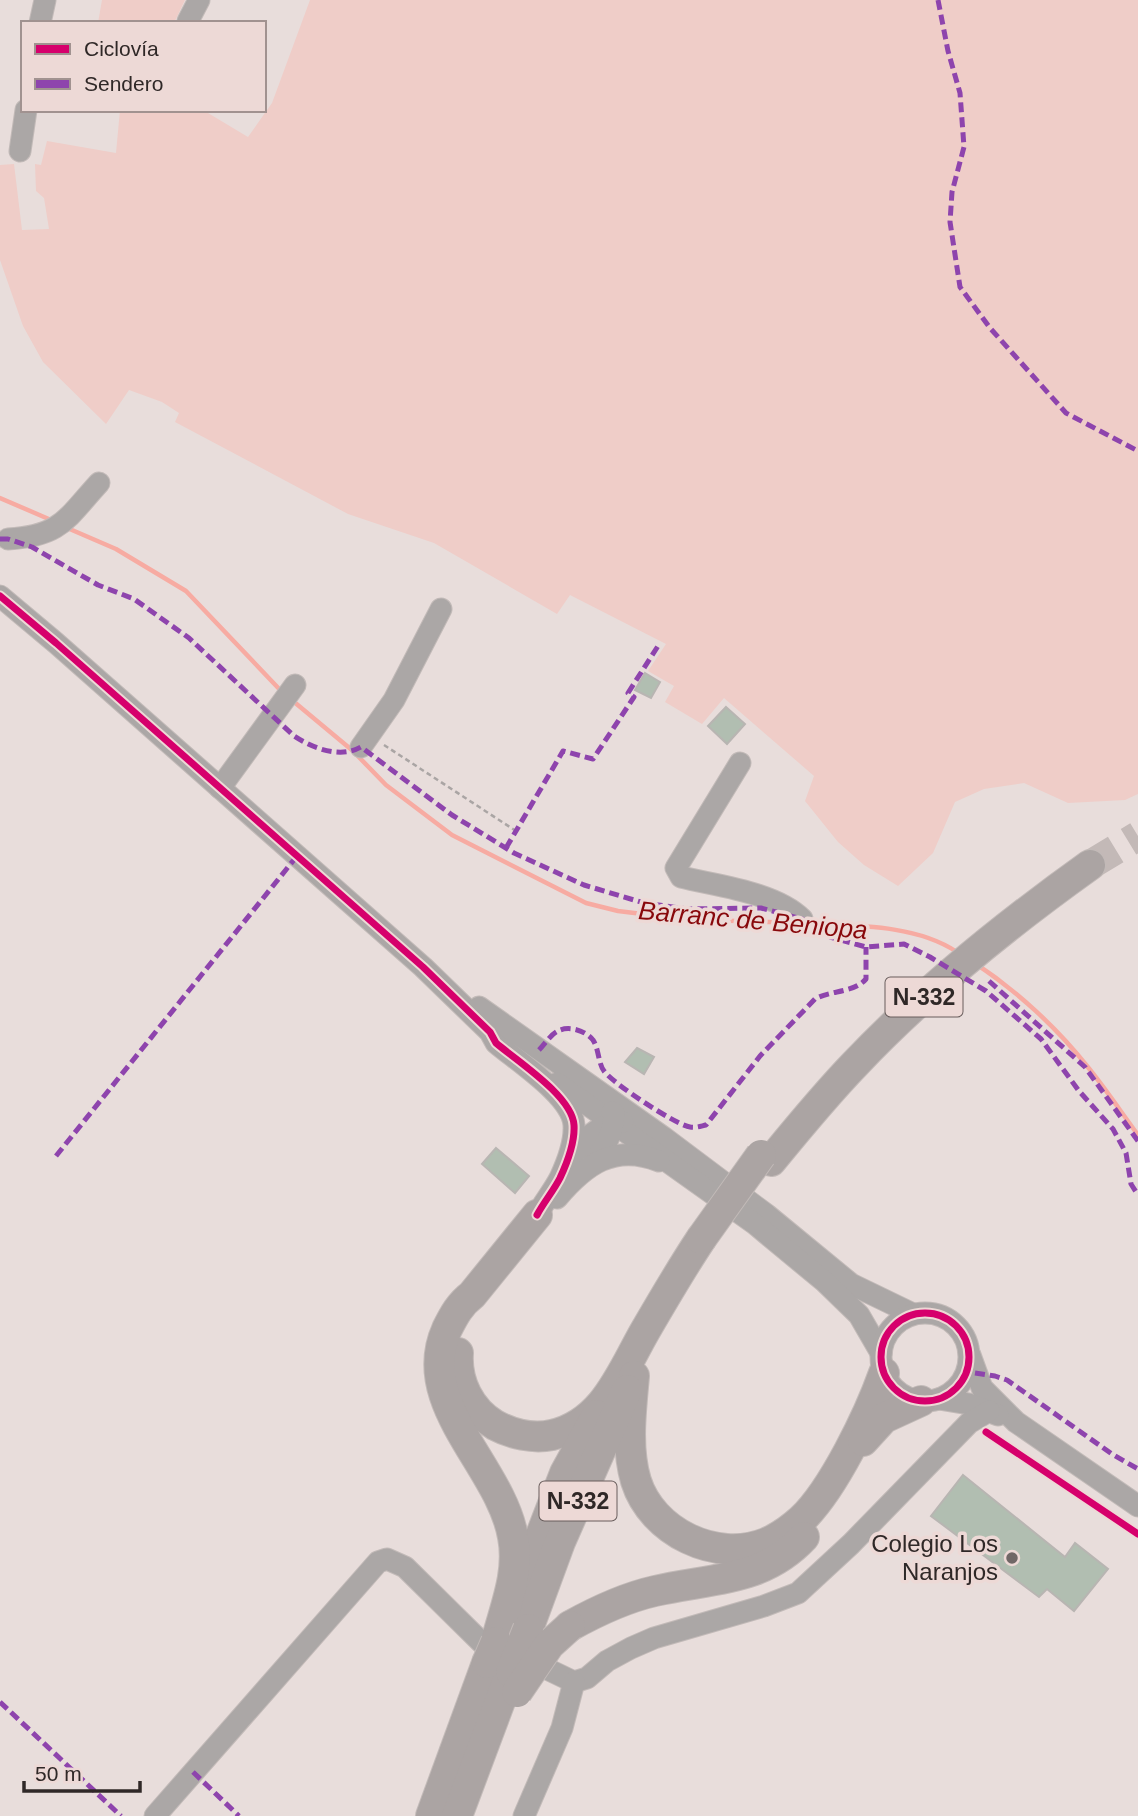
<svg xmlns="http://www.w3.org/2000/svg" width="1138" height="1816" font-family="Helvetica,sans-serif">
	<style>
		.green { fill: #efcdc8 }
		.lines { fill: none; stroke-linecap: round; stroke-linejoin: round }
		.stream { stroke: #f7aba2; stroke-width: 4.5 }
		.building { fill: #b1beb1; stroke: #b8b5b2; stroke-width: 2 }
		.highway-tunnel { stroke: #c3b9b7; stroke-width: 30; stroke-dasharray: 30 15; stroke-linecap: butt }
		.minor-casing { stroke: #c2bab8; stroke-width: 23 }
		.highway-casing { stroke: #c2bab8; stroke-width: 32 }
		.path { stroke: #aaa5a4; stroke-width: 2.5; stroke-dasharray: 5 3.5; stroke-linecap: butt }
		.minor { stroke: #aba7a6; stroke-width: 21 }
		.highway { stroke: #aba4a3; stroke-width: 30 }
		.highway-bridge-casing { stroke: #c2bab8; stroke-width: 32; stroke-linecap: butt }
		.highway-bridge { stroke: #aba4a3; stroke-width: 30 }
		.quiet { stroke: #8e44ad; stroke-width: 5; stroke-dasharray: 10 5; stroke-linecap: butt }
		.cycleway-casing { stroke: #edd9d6; stroke-width: 11 }
		.cycleway { stroke: #d6006c; stroke-width: 7 }
		.poi-dot { fill: #706766; stroke: #edd9d6; stroke-width: 2.5 }
		.labels { text-anchor: middle; stroke-width: 7; stroke-linejoin: round; paint-order: stroke }
		.shield { fill: #edd9d6; stroke: #685d5c; stroke-width: 2 }
		.shield-label { font-size: 23px; font-weight: bold; fill: #2f2827 }
		.poi-label { font-size: 24px; fill: #2f2827; stroke: #edd9d6; text-anchor: end }
		.water-label { font-size: 26px; font-style: italic; fill: #88080b; stroke: #edd9d6 }
	</style>
	<rect width="100%" height="100%" fill="#e8dddb"/>
	<g class="green">
		<path d="M102,0H185L174,23H98Z"/>
		<path d="M310,0H1138V794L1125,800L1068,803L1024,783L984,789L955,802L933,853L898,886L864,865L838,842L805,801L814,776L724,698L702,724L665,702L674,686L648,671L666,644L570,595L557,614L434,543L348,514L175,422L179,413L162,402L129,390L106,424L43,362L23,326L0,260V165L14,164L22,230L49,229L44,198L36,191L35,164L41,165L47,141L116,153L120,110H203L248,137L272,103Z"/>
	</g>
	<g class="lines">
		<g class="stream">
			<path d="M0,498L51,520"/>
			<path d="M65,527L116,549L186,591L283,693"/>
			<path d="M293,701L353,751L386,785L452,835L586,903L618,911L683,919L794,923"/>
			<path d="M806,924C856,926 915,924 957,952"/>
			<path d="M976,964C1017,991 1057,1028 1087,1066C1105,1088 1121,1112 1138,1135"/>
		</g>
	</g>
	<g class="building">
		<path d="M645,673L660,682L651,698L635,690Z"/>
		<path d="M726,707L745,724L727,744L708,726Z"/>
		<path d="M637,1048L654,1057L644,1074L625,1062Z"/>
		<path d="M496,1148L529,1176L515,1193L482,1164Z"/>
		<path d="M963,1475L1065,1557L1075,1543L1108,1569L1074,1611L1047,1589L1039,1597L931,1516Z"/>
	</g>
	<g class="lines">
		<path class="highway-tunnel" d="M1090,865L1138,836"/>
		<g class="minor-casing">
			<g id="minor">
				<path d="M188,21L199,0"/>
				<path d="M40,23L45,0"/>
				<path d="M20,151L26,110"/>
				<path d="M8,539C61,536 66,519 99,483"/>
				<path d="M0,596L56,643L423,967L490,1032L496,1043C517,1061 572,1096 574,1125C575,1141 567,1163 560,1178C554,1190 544,1202 537,1215"/>
				<path d="M361,747L394,700L441,609"/>
				<path d="M740,763L676,868L681,877C717,886 775,892 802,919"/>
				<path d="M220,788L295,685"/>
				<path d="M479,1007L663,1137L767,1215L851,1284L913,1314"/>
				<path d="M557,1083L755,1224L825,1282L859,1315L881,1353"/>
				<path d="M569,1161C583,1142 598,1121 623,1122"/>
				<path d="M593,1163C605,1147 613,1135 614,1114L612,1112"/>
				<path d="M557,1198C585,1165 614,1143 659,1161"/>
				<circle cx="925" cy="1357" r="44"/>
				<path d="M970,1355L982,1388L1016,1422L1138,1506"/>
				<path d="M939,1399L969,1404L998,1415"/>
				<path d="M155,1816L378,1562L387,1559L405,1567L481,1642L545,1668L574,1682L587,1678L607,1661L631,1648L654,1638L764,1606L798,1593L851,1544L969,1423L989,1411"/>
				<path d="M524,1816L562,1728L574,1682"/>
			</g>
		</g>
		<g class="highway-casing">
			<g id="highway">
				<path d="M771,1161C798,1128 825,1095 855,1064C926,989 1006,925 1090,865"/>
				<path d="M458,1353C456,1382 470,1410 495,1425C512,1434 533,1439 552,1435C604,1423 621,1373 645,1331C663,1300 681,1269 701,1239"/>
				<path d="M634,1376C631,1410 626,1448 636,1481C652,1532 716,1563 766,1543C778,1538 791,1529 801,1520C833,1490 869,1415 884,1373"/>
				<path d="M863,1441L884,1418L921,1401"/>
				<path d="M522,1584L565,1473L597,1415"/>
				<path d="M570,1626C597,1611 624,1598 655,1591C711,1578 762,1582 804,1537"/>
				<path d="M528,1629L560,1542L627,1390"/>
				<path d="M496,1642C505,1607 520,1573 513,1537C501,1466 413,1404 447,1329C454,1315 460,1304 472,1295L537,1215"/>
				<path d="M431,1816L487,1663"/>
				<path d="M457,1816L511,1672"/>
			</g>
		</g>
		<path class="path" d="M384,745L516,831"/>
		<use href="#minor" class="minor"/>
		<use href="#highway" class="highway"/>
		<g class="highway-bridge-casing">
			<g id="highway-bridge">
				<path d="M701,1239L761,1155"/>
				<path d="M487,1663L496,1642"/>
				<path d="M511,1672L528,1629"/>
				<path d="M517,1692L549,1645L570,1626"/>
			</g>
		</g>
		<use href="#highway-bridge" class="highway-bridge"/>
		<g class="quiet">
			<path d="M938,0L948,51L960,93L964,147L952,192L950,222L960,287L990,328L1066,413L1138,451"/>
			<path d="M0,539H8L32,547L98,585L134,599L189,638L294,736C312,748 340,759 361,747L452,815L514,853L584,885L644,903L687,909L761,908L802,919L830,937L866,947L904,944L930,957L986,991L1041,1039L1079,1091L1113,1129L1126,1153L1131,1184L1138,1195"/>
			<path d="M506,848L563,751L593,759L634,697L628,693L658,646"/>
			<path d="M989,981L1085,1067L1138,1141"/>
			<path d="M539,1050C545,1044 551,1034 558,1031C569,1025 586,1031 593,1040C599,1049 598,1063 604,1071C612,1083 676,1125 690,1127C696,1128 701,1126 706,1125L760,1056L815,999C831,990 854,993 866,979V947"/>
			<path d="M56,1156L297,856"/>
			<path d="M975,1373L995,1376L1007,1380L1112,1454L1138,1469"/>
			<path d="M0,1702L121,1816"/>
			<path d="M193,1772L239,1816"/>
		</g>
		<g class="cycleway-casing">
			<g id="cycleway">
				<path d="M0,596L56,643L423,967L490,1032L496,1043C517,1061 572,1096 574,1125C575,1141 567,1163 560,1178C554,1190 544,1202 537,1215"/>
				<circle cx="925" cy="1357" r="44"/>
				<path d="M986,1432L1138,1534"/>
			</g>
		</g>
		<use href="#cycleway" class="cycleway"/>
	</g>
	<circle class="poi-dot" cx="1012" cy="1558" r="7"/>
	<g class="labels">
		<g class="shield">
			<rect x="885.5" y="977.5" width="77" height="39" rx="5"/>
			<rect x="539.5" y="1481.5" width="77" height="39" rx="5"/>
		</g>
		<g class="shield-label">
			<text x="924" y="1005">N-332</text>
			<text x="578" y="1509">N-332</text>
		</g>
		<g class="poi-label">
			<text x="998" y="1552">Colegio Los<tspan x="998" dy="28">Naranjos</tspan></text>
		</g>
		<g class="water-label">
			<text transform="translate(753 920) rotate(5)" y="9">Barranc de Beniopa</text>
		</g>
	</g>
	<rect x="21" y="21" width="245" height="91" fill="#edd9d6" stroke="#a19290" stroke-width="2"/>
	<rect x="35" y="44" width="35" height="10" fill="#d6006c" stroke="#a19290" stroke-width="2"/>
	<text x="84" y="56" font-size="21" fill="#2f2827">Ciclovía</text>
	<rect x="35" y="79" width="35" height="10" fill="#8e44ad" stroke="#a19290" stroke-width="2"/>
	<text x="84" y="91" font-size="21" fill="#2f2827">Sendero</text>
	<path d="M24 1781v10h116v-10" fill="none" stroke="#2f2827" stroke-width="3.5"/>
	<text x="35" y="1781" font-size="21" fill="#2f2827" stroke="#edd9d6" stroke-width="5" paint-order="stroke">50 m</text>
</svg>
